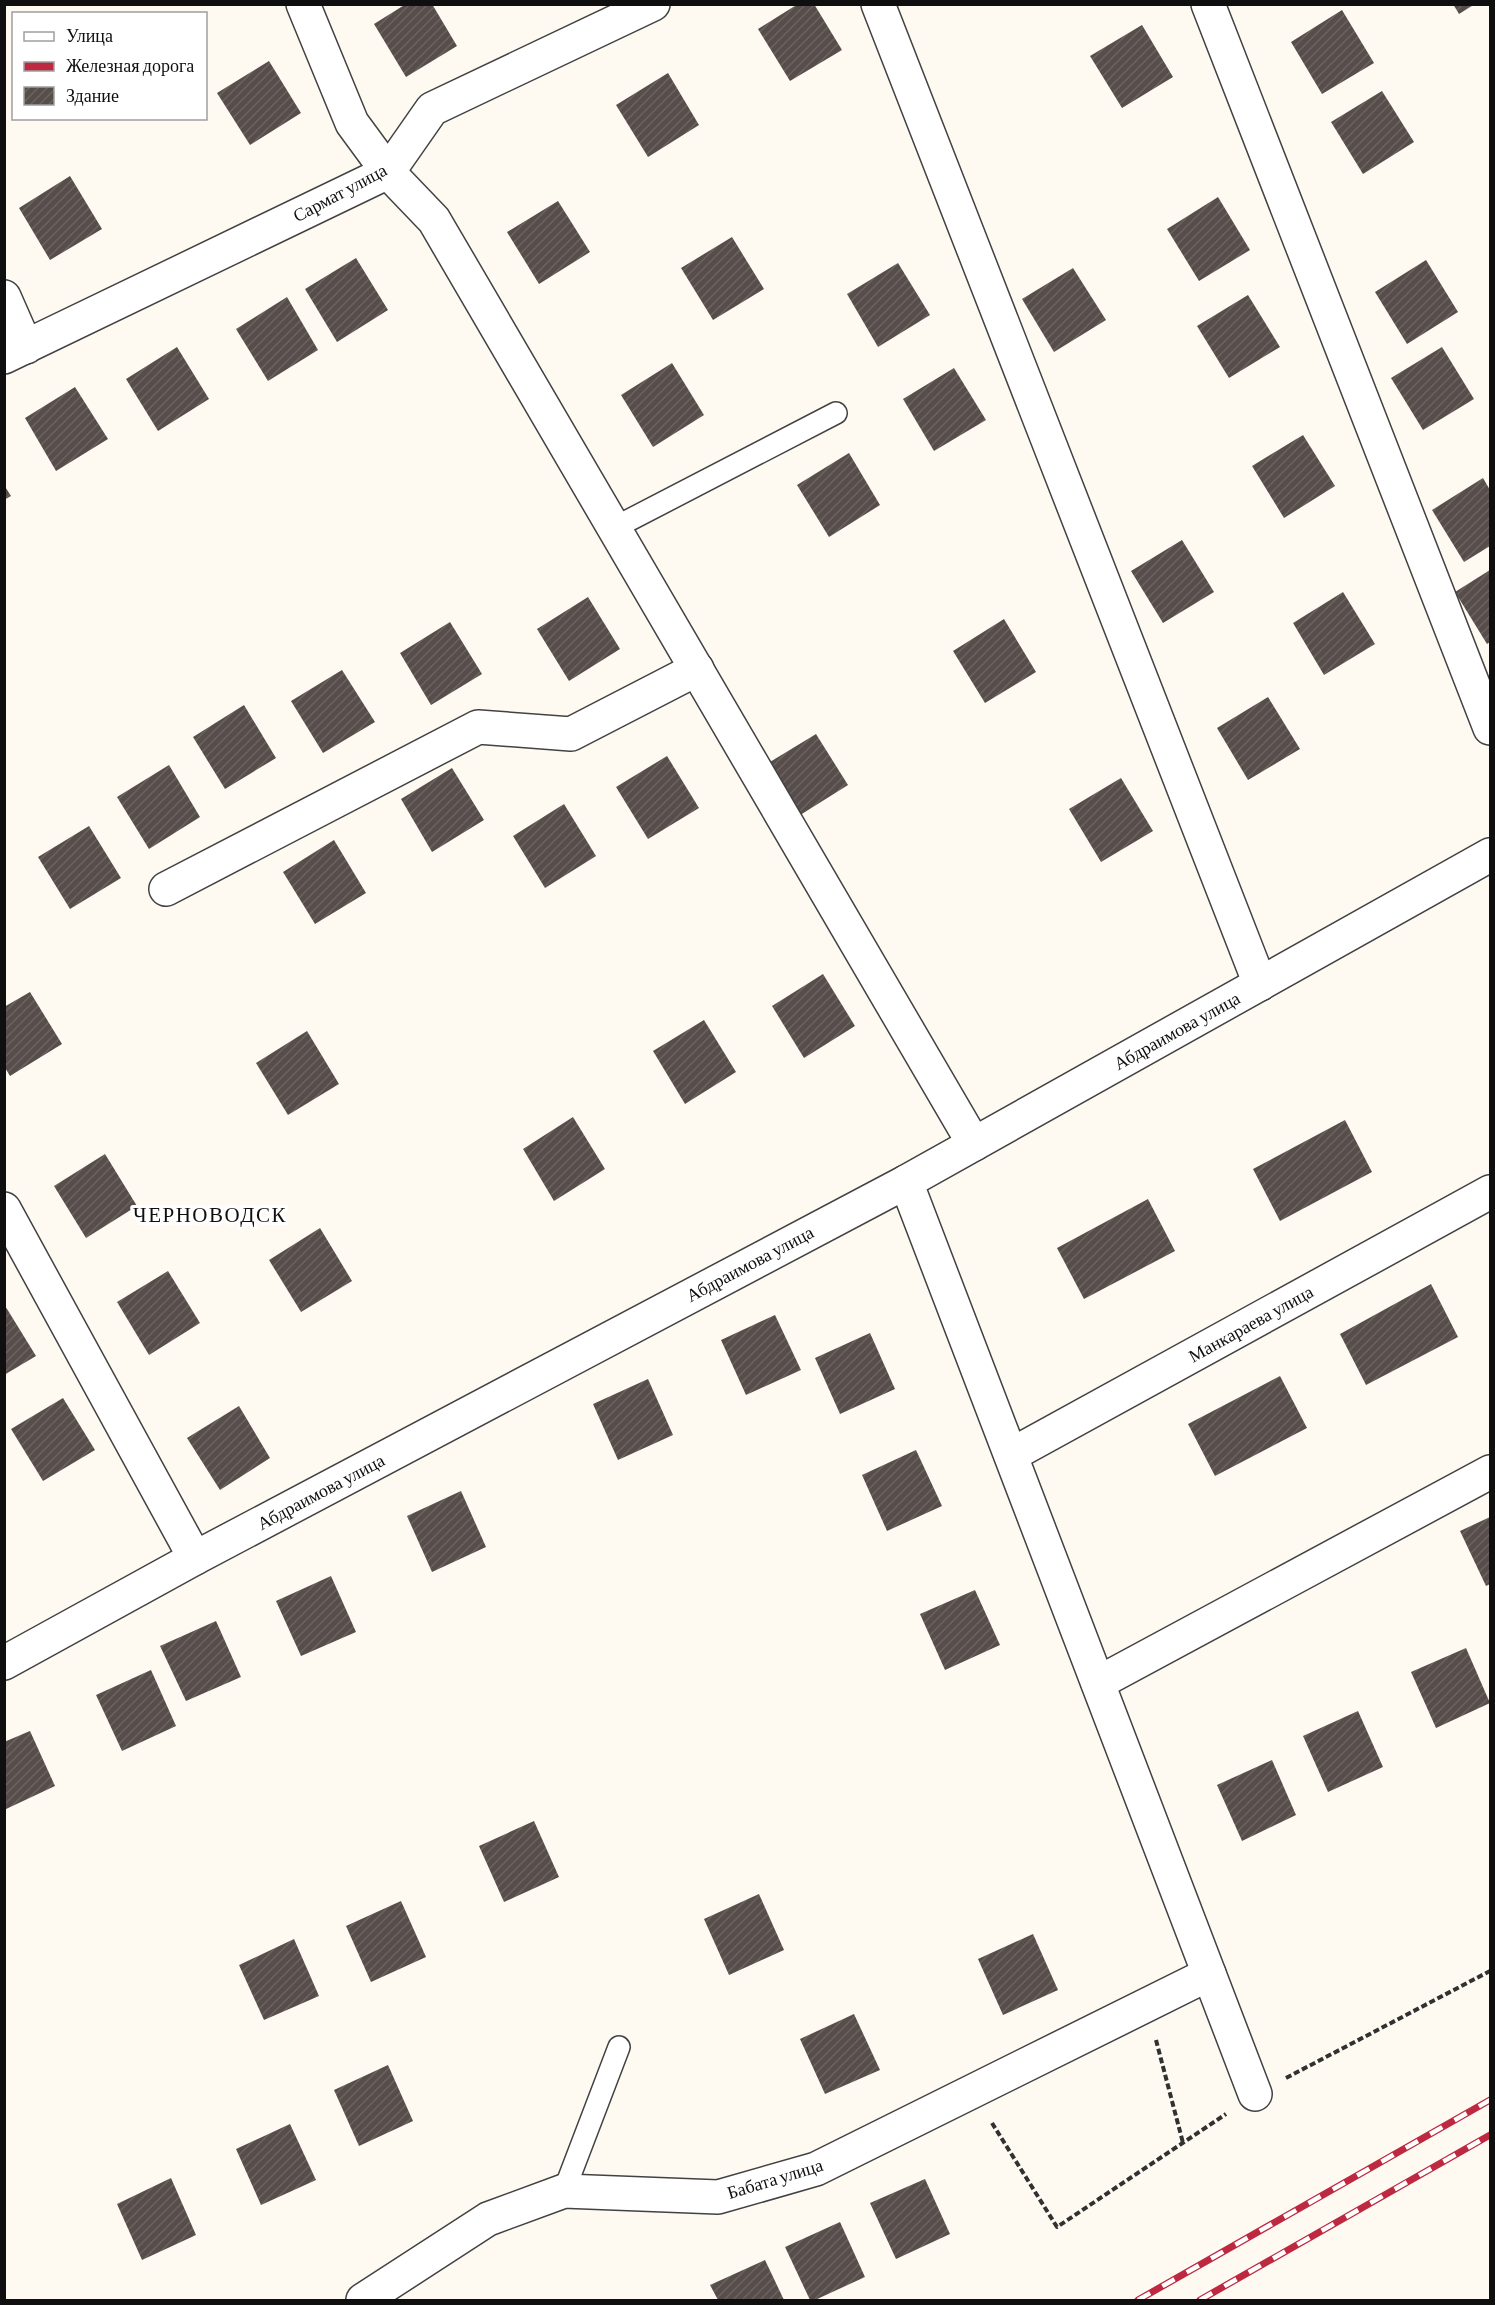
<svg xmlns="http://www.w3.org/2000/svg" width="1495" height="2305" font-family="'Crimson Pro',serif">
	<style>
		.building { fill: url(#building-hatch) }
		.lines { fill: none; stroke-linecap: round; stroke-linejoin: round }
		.service-casing { stroke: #424242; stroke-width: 24 }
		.minor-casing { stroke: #424242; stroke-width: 36 }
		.path { stroke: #313131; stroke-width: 4; stroke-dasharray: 6 3; stroke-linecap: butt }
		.service { stroke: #fff; stroke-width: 21 }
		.minor { stroke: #fff; stroke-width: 33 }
		.rail-casing { stroke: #bc2940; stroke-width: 7 }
		.rail { stroke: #fff; stroke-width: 4.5; stroke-dasharray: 14; stroke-linecap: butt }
		.labels { text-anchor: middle; stroke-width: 6; stroke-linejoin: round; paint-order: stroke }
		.street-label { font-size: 18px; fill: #0f0f0f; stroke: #fff }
		.quarter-label { font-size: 21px; letter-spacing: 1.5px; fill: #0f0f0f; stroke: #fff }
	</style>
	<defs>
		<pattern id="building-hatch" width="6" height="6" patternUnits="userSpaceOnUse" patternTransform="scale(1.5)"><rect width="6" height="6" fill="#574e4b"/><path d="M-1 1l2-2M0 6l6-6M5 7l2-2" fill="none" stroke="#6a6361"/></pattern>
	</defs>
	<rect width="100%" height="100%" fill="#fffaf1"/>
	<g class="building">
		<path d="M406,4H432L457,46L406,77L374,24Z"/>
		<path d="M798,4H814L842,50L790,81L758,29Z"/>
		<path d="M1453,4H1475L1459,14Z"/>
		<path d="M1342,10L1374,63L1322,94L1291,42Z"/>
		<path d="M1142,25L1173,77L1122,108L1090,56Z"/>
		<path d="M269,61L301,113L250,145L217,93Z"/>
		<path d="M668,73L699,125L648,157L616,105Z"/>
		<path d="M1382,91L1414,142L1363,174L1331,122Z"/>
		<path d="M70,176L102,229L50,260L19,208Z"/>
		<path d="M1218,197L1250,250L1199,281L1167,229Z"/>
		<path d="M558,201L590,252L539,284L507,232Z"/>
		<path d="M732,237L764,289L713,320L681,268Z"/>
		<path d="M356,258L388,310L337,342L305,289Z"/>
		<path d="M1426,260L1458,312L1407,344L1375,292Z"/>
		<path d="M898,263L930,315L878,347L847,294Z"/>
		<path d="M1073,268L1106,320L1054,352L1022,299Z"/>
		<path d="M1248,295L1280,347L1229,378L1197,326Z"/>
		<path d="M287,297L318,350L268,381L236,329Z"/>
		<path d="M177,347L209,399L158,431L126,379Z"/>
		<path d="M1442,347L1474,399L1423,430L1391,378Z"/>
		<path d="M672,363L704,415L653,447L621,395Z"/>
		<path d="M954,368L986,420L934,451L903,399Z"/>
		<path d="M75,387L108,439L56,471L25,418Z"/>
		<path d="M1303,435L1335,486L1284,518L1252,466Z"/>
		<path d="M849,453L880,505L829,537L797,485Z"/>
		<path d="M1483,478L1490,490V546L1464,562L1432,510Z"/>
		<path d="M4,485L11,496L4,500Z"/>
		<path d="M1182,540L1214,592L1163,623L1131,571Z"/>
		<path d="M1490,570V642L1487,644L1455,592Z"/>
		<path d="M1343,592L1375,644L1324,675L1293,623Z"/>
		<path d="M588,597L620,649L569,681L537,629Z"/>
		<path d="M1004,619L1036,672L985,703L953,651Z"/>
		<path d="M450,622L482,674L431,705L400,653Z"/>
		<path d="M342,670L375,722L323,753L291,701Z"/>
		<path d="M1268,697L1300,749L1248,780L1217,728Z"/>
		<path d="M244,705L276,758L225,789L193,737Z"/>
		<path d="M816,734L848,785L797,817L765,765Z"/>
		<path d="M667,756L699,808L648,839L616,787Z"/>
		<path d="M169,765L200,817L149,849L117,797Z"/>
		<path d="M452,768L484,820L432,852L401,799Z"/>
		<path d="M1121,778L1153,831L1101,862L1069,809Z"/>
		<path d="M564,804L596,856L545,888L513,836Z"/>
		<path d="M89,826L121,878L70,909L38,857Z"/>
		<path d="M334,840L366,893L315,924L283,872Z"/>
		<path d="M823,974L855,1026L804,1058L772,1006Z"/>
		<path d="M30,992L62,1044L10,1076L4,1066V1007Z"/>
		<path d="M704,1020L736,1072L685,1104L653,1051Z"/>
		<path d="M307,1031L339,1084L288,1115L256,1063Z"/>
		<path d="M573,1117L605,1169L554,1201L523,1149Z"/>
		<path d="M1345,1120L1372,1172L1280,1221L1253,1169Z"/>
		<path d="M105,1154L137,1206L86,1238L54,1186Z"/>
		<path d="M1148,1199L1175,1251L1084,1299L1057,1248Z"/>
		<path d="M320,1228L352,1281L301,1312L269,1260Z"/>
		<path d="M168,1271L200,1323L149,1355L117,1302Z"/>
		<path d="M1431,1284L1458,1337L1366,1385L1340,1334Z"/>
		<path d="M4,1304L36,1356L4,1375Z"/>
		<path d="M775,1315L801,1370L746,1395L721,1340Z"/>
		<path d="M870,1333L895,1389L840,1414L815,1358Z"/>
		<path d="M1280,1376L1307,1428L1215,1476L1188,1424Z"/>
		<path d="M648,1379L673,1435L618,1460L593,1404Z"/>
		<path d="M63,1398L95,1450L43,1481L11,1429Z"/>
		<path d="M239,1406L270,1458L220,1490L187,1438Z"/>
		<path d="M916,1450L942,1506L887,1531L862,1475Z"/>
		<path d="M461,1491L486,1547L432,1572L407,1516Z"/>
		<path d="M1490,1517V1584L1486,1586L1460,1531Z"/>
		<path d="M331,1576L356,1632L301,1656L276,1601Z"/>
		<path d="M975,1590L1000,1645L945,1670L920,1614Z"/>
		<path d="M216,1621L241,1677L186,1701L160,1646Z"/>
		<path d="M1466,1648L1490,1703L1436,1728L1411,1672Z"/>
		<path d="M151,1670L176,1726L122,1751L96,1695Z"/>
		<path d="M1358,1711L1383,1767L1328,1792L1303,1736Z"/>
		<path d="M30,1731L55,1786L4,1810V1742Z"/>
		<path d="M1272,1760L1296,1815L1242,1841L1217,1785Z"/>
		<path d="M534,1821L559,1877L504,1902L479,1846Z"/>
		<path d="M759,1894L784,1950L729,1975L704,1919Z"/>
		<path d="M401,1901L426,1957L371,1982L346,1926Z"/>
		<path d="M1033,1934L1058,1990L1003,2015L978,1959Z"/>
		<path d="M294,1939L319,1996L264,2020L239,1965Z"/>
		<path d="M854,2014L880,2070L825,2094L800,2039Z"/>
		<path d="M388,2065L413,2121L359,2146L334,2090Z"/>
		<path d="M290,2124L316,2180L261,2205L236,2149Z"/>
		<path d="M171,2178L196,2235L142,2260L117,2204Z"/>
		<path d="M925,2179L950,2234L896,2259L870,2203Z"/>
		<path d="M840,2222L865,2277L815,2300H810L785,2247Z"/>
		<path d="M765,2260L784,2300H718L710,2285Z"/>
	</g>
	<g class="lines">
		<g class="service-casing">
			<g id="service">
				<path d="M614,528L836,413"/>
				<path d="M564,2191L619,2047"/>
			</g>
		</g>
		<g class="minor-casing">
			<g id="minor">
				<path d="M303,4L352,123L388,172L434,220L974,1144"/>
				<path d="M878,4L1260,984"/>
				<path d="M1208,4L1490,728"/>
				<path d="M4,297L26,347"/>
				<path d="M4,357L388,172L432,109L653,4"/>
				<path d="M166,889L478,727L571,734L697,669"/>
				<path d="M906,1182L1255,2094"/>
				<path d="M4,1209L195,1558"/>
				<path d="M1011,1455L1490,1192"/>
				<path d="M4,1663L195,1558L906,1182L1490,855"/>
				<path d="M1098,1683L1490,1472"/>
				<path d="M363,2300L488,2219L564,2191L718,2197L816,2169L1209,1974"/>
			</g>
		</g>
		<g class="path">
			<path d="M1156,2040L1183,2143"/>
			<path d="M1286,2078L1490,1971"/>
			<path d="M992,2123L1057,2227L1226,2114"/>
		</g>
		<use href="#service" class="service"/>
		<use href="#minor" class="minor"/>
		<g class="rail-casing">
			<g id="rail">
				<path d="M1138,2300L1490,2100"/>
				<path d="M1200,2300L1490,2135"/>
			</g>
		</g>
		<use href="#rail" class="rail"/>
	</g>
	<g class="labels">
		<g class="street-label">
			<text transform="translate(340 193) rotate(-28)" y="6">Сармат улица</text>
			<text transform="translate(1177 1031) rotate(-29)" y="6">Абдраимова улица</text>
			<text transform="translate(750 1264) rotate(-28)" y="6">Абдраимова улица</text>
			<text transform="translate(1251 1324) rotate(-29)" y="6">Манкараева улица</text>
			<text transform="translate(321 1492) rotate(-28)" y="6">Абдраимова улица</text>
			<text transform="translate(775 2179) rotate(-17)" y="6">Бабата улица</text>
		</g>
		<g class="quarter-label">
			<text x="210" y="1222">ЧЕРНОВОДСК</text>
		</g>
	</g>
	<rect width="1495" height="2305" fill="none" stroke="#0f0f0f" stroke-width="12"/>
	<rect x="12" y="12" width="195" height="108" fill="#ffffff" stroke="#9f9f9f" stroke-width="1.5"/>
	<rect x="24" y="32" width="30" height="9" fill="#ffffff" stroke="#9f9f9f" stroke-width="1.5"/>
	<text x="66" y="42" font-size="18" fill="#0f0f0f">Улица</text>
	<rect x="24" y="62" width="30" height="9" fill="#bc2940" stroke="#9f9f9f" stroke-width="1.5"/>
	<text x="66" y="72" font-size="18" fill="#0f0f0f">Железная дорога</text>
	<rect x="24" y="87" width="30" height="18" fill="url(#building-hatch)" stroke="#9f9f9f" stroke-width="1.5"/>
	<text x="66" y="102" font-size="18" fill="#0f0f0f">Здание</text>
</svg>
